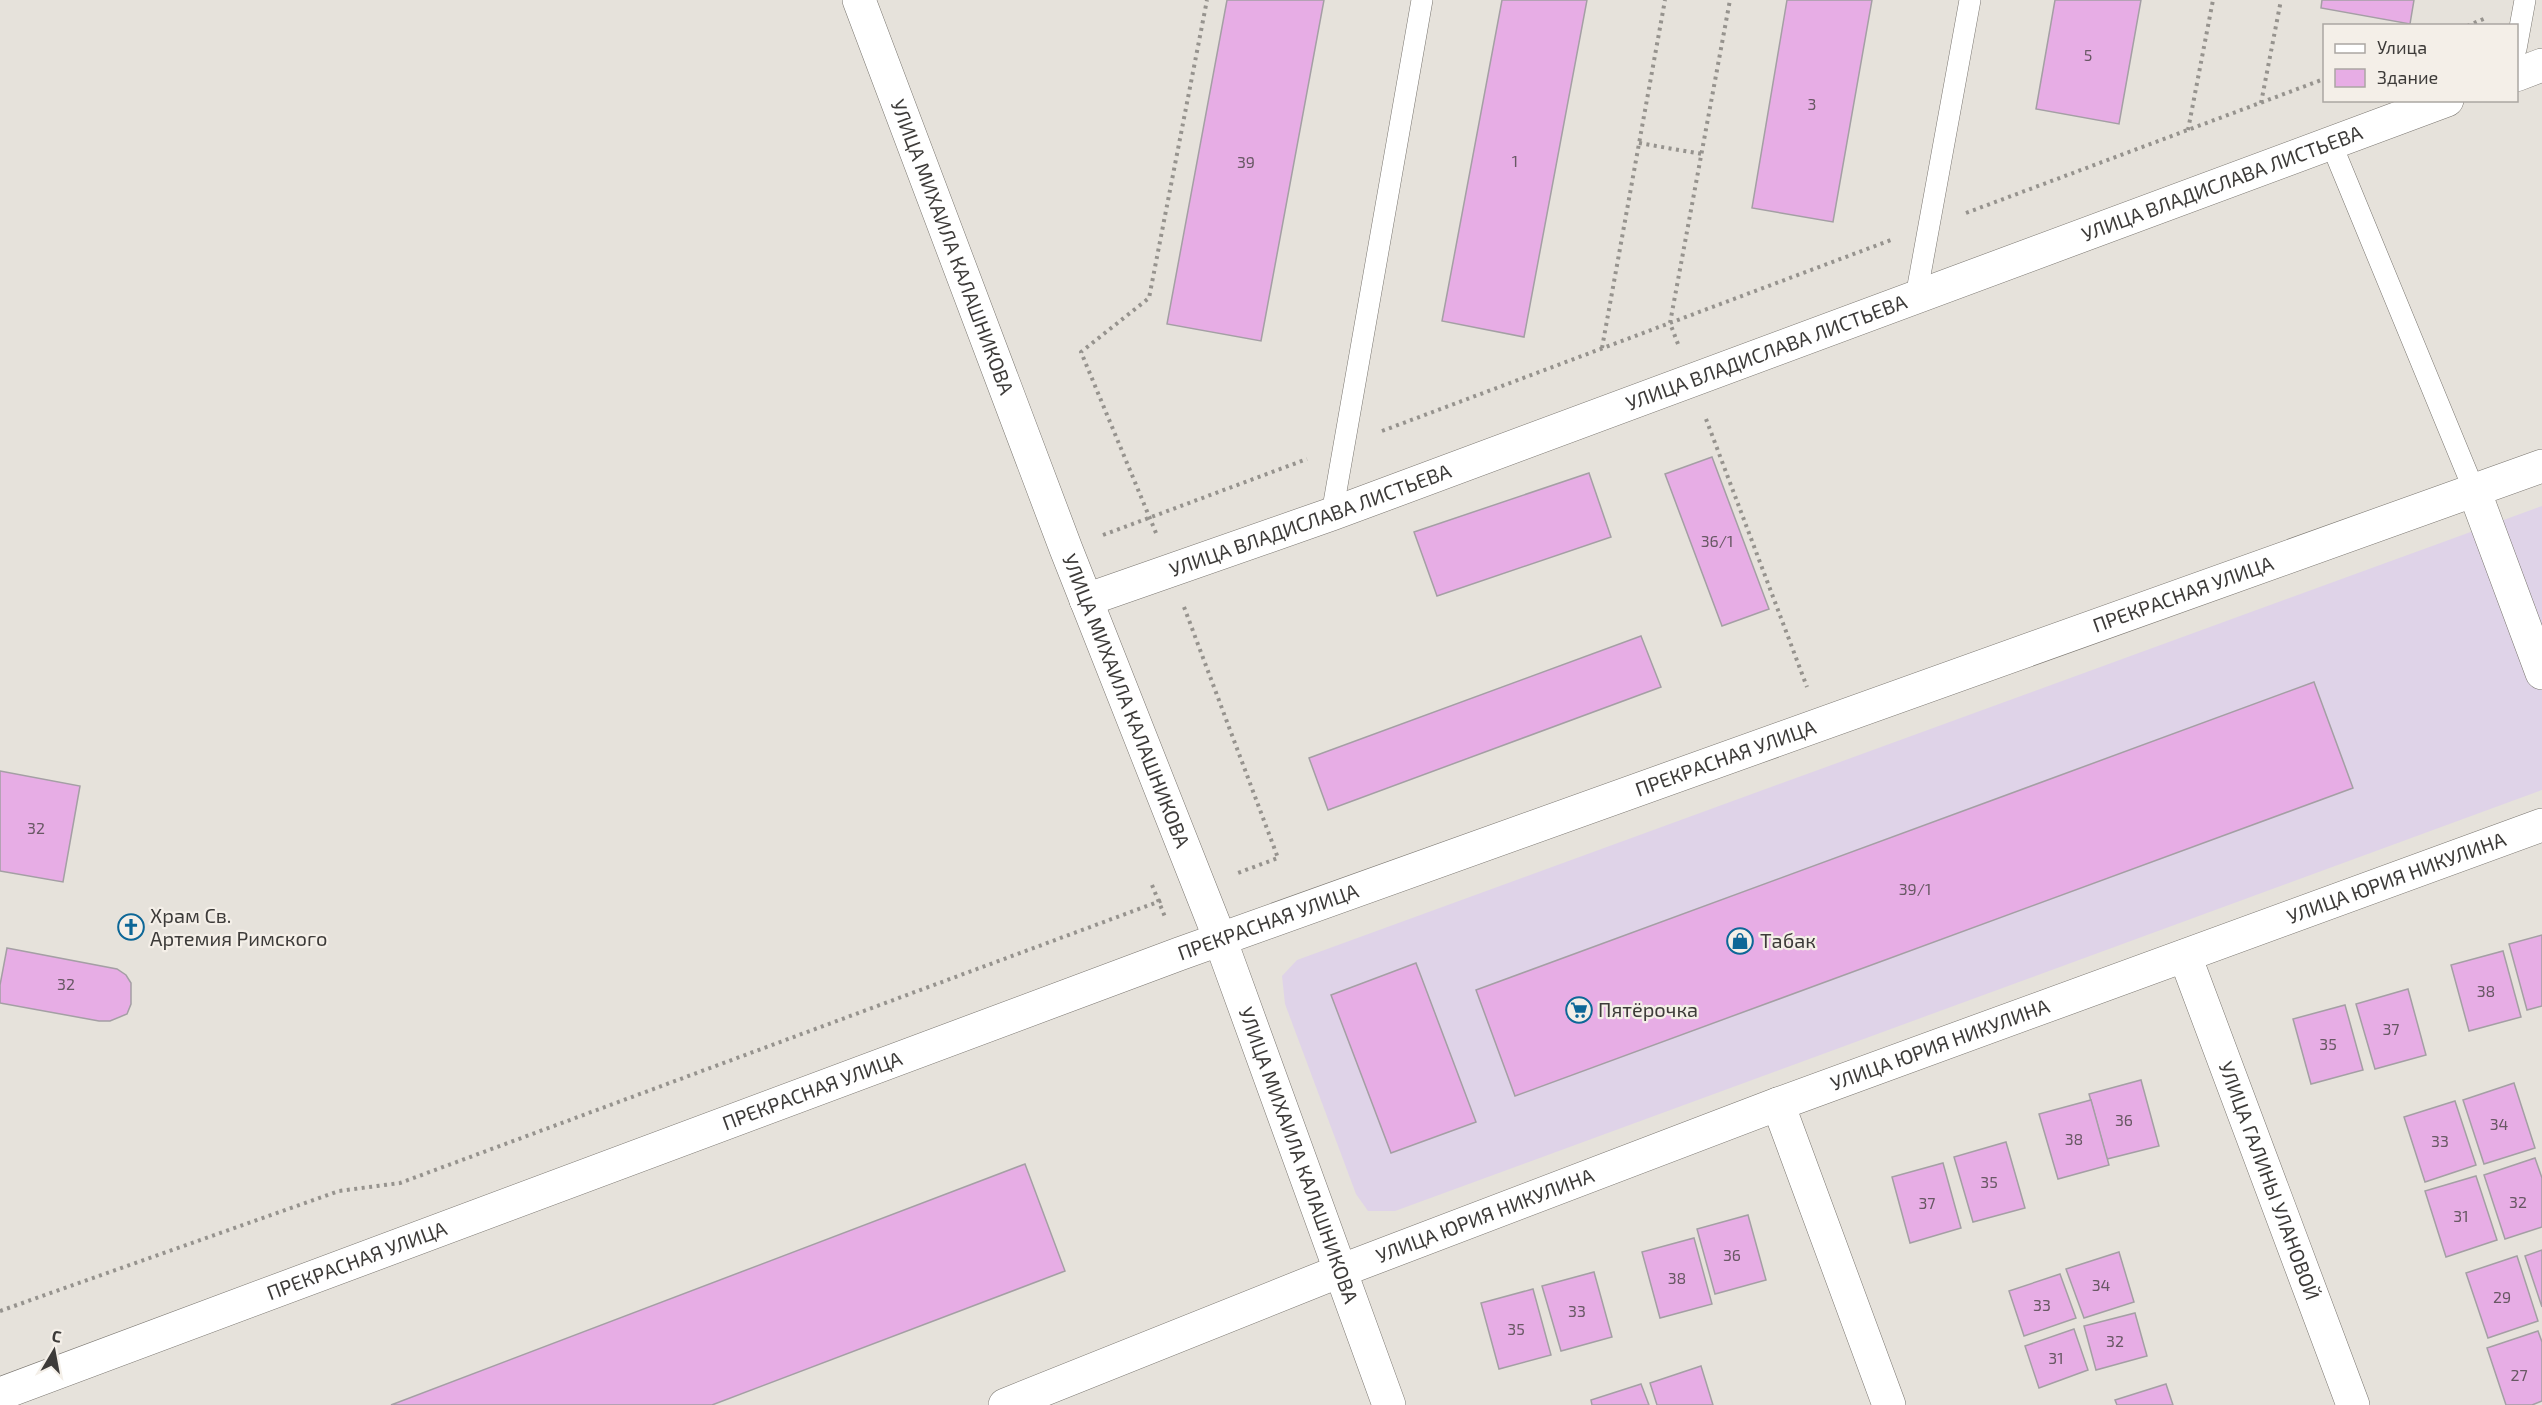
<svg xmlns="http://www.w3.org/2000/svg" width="2542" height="1405" font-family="'Exo 2',sans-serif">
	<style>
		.commercial { fill: #dfd3e8 }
		.building { fill: #e7ade5; stroke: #a49fa4; stroke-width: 1.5 }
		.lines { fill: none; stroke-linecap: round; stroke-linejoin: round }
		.lane-casing { stroke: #79756f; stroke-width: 22 }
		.street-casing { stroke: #79756f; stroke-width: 34 }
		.path { stroke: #96938e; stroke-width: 4; stroke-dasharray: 3 4.5; stroke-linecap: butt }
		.lane { stroke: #fff; stroke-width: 21 }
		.street { stroke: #fff; stroke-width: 33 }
		.labels { text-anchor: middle; stroke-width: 4.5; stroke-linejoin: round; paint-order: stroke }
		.number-label { font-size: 16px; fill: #685864 }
		.street-label { font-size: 20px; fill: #3d3b39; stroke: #f4efe8 }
		.poi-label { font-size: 20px; fill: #3d3b39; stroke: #f4efe8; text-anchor: start }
	</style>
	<rect width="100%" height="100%" fill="#e6e2db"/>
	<path class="commercial" d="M2542,506V790L1395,1211H1368L1356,1194L1285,1004L1282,976L1297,960Z"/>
	<g class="building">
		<path d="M1227,0H1324L1261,341L1167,324Z"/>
		<path d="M1502,0H1587L1524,337L1442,321Z"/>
		<path d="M1787,0H1872L1833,222L1752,208Z"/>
		<path d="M2055,0H2141L2119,124L2036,109Z"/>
		<path d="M2322,0H2414L2410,24L2321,8Z"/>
		<path d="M1712,457L1769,609L1722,626L1665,474Z"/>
		<path d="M1589,473L1611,537L1437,596L1414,532Z"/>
		<path d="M1641,636L1661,687L1328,810L1309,758Z"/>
		<path d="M2314,682L2353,788L1515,1096L1476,990Z"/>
		<path d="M0,771L80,786L63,882L0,871Z"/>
		<path d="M2542,935V1006L2527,1010L2509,944Z"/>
		<path d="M7,948L117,969L126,975L131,983V1004L127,1014L110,1021H99L0,1003V985Z"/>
		<path d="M2503,951L2521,1017L2469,1031L2451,965Z"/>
		<path d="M1416,963L1476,1122L1391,1153L1331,995Z"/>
		<path d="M2408,989L2426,1055L2375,1069L2356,1004Z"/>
		<path d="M2345,1005L2363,1070L2311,1084L2293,1019Z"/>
		<path d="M2141,1080L2159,1146L2107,1159L2089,1094Z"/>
		<path d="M2514,1083L2535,1148L2484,1164L2463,1100Z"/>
		<path d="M2091,1100L2109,1165L2058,1179L2039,1114Z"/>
		<path d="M2455,1101L2476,1165L2425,1182L2404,1117Z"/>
		<path d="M2006,1142L2025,1208L1973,1222L1954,1157Z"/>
		<path d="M2535,1158L2542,1178V1227L2505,1239L2484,1175Z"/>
		<path d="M1943,1163L1961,1228L1910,1243L1892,1177Z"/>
		<path d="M1025,1164L1065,1271L712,1405H391Z"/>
		<path d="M2476,1176L2497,1240L2446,1257L2425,1191Z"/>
		<path d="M1748,1215L1766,1280L1715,1294L1697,1229Z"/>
		<path d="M1694,1238L1712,1304L1660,1318L1642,1252Z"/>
		<path d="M2542,1250V1307L2525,1256Z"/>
		<path d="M2119,1252L2134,1302L2084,1318L2066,1269Z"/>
		<path d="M2517,1256L2538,1321L2488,1338L2466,1273Z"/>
		<path d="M1594,1272L1612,1337L1561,1351L1542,1286Z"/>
		<path d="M2060,1274L2076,1318L2024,1336L2009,1291Z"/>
		<path d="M1533,1289L1551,1355L1499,1369L1481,1303Z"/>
		<path d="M2135,1313L2147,1356L2096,1370L2084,1326Z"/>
		<path d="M2074,1329L2088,1370L2039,1388L2025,1346Z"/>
		<path d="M2538,1331L2542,1342V1401L2532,1405H2506L2487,1348Z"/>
		<path d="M1701,1366L1713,1405H1657L1650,1383Z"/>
		<path d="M1641,1384L1649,1405H1592L1591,1400Z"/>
		<path d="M2166,1384L2173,1405H2117L2115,1400Z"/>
	</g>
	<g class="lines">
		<g class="lane-casing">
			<g id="lane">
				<path d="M2516,49L2525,0"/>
				<path d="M2331,143L2474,490"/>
				<path d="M1916,297L1970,0"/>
				<path d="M1332,514L1422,0"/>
			</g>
		</g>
		<g class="street-casing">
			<g id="street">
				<path id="s1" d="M859,0L1066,549L1220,939L1389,1405"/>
				<path d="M2516,75L2542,65"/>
				<path d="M2474,490L2542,673"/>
				<path id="s2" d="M1086,600L1332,514L2447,100"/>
				<path id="s3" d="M2185,956L2353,1405"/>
				<path d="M1778,1104L1889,1405"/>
				<path id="s4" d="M0,1394L1179,954L2542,466"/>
				<path id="s5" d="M1005,1405L1340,1271L1778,1104L2542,825"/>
			</g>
		</g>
		<g class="path">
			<path d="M2467,26L2486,18"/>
			<path d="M2261,103L2281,0"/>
			<path d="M2188,130L2213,0"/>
			<path d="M1639,143L1702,154"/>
			<path d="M1966,213L2324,79"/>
			<path d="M1678,344L1670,323L1730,0"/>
			<path d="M1602,348L1665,0"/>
			<path d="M1706,419L1807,687"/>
			<path d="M1382,431L1891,240"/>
			<path d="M1156,533L1081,352L1149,298L1207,0"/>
			<path d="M1103,535L1307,459"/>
			<path d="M1184,607L1278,858L1235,874"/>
			<path d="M1152,885L1165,917"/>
			<path d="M0,1311L339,1191L400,1183L1163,900"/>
		</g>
		<use href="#lane" class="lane"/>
		<use href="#street" class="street"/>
	</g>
	<defs>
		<g id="church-ring" transform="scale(1.35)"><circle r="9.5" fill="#f4efe8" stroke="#0d6797" stroke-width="1.5"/><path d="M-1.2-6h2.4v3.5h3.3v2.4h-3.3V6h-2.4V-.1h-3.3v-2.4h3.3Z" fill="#0d6797"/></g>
		<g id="shop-ring" transform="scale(1.35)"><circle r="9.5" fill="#f4efe8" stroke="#0d6797" stroke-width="1.5"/><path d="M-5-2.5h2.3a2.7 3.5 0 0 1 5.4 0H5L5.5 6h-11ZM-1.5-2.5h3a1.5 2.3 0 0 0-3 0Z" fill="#0d6797"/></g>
		<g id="supermarket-ring" transform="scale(1.35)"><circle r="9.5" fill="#f4efe8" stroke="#0d6797" stroke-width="1.5"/><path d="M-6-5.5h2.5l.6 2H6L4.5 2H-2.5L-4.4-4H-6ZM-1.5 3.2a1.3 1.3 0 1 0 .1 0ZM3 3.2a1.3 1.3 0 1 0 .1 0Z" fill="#0d6797"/></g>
	</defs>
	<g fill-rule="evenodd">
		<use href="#church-ring" x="131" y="927"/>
		<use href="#shop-ring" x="1740" y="941"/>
		<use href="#supermarket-ring" x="1579" y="1010"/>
	</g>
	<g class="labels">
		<g class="number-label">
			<text x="2088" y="61">5</text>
			<text x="1812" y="110">3</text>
			<text x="1515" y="167">1</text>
			<text x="1246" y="168">39</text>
			<text x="1717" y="547">36/1</text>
			<text x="36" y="834">32</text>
			<text x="1915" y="895">39/1</text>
			<text x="66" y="990">32</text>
			<text x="2486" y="997">38</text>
			<text x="2391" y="1035">37</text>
			<text x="2328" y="1050">35</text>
			<text x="2124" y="1126">36</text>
			<text x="2499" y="1130">34</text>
			<text x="2074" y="1145">38</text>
			<text x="2440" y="1147">33</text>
			<text x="1989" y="1188">35</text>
			<text x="2518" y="1208">32</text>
			<text x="1927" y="1209">37</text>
			<text x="2461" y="1222">31</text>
			<text x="1732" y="1261">36</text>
			<text x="1677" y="1284">38</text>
			<text x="2101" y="1291">34</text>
			<text x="2502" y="1303">29</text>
			<text x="2042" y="1311">33</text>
			<text x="1577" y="1317">33</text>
			<text x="1516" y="1335">35</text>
			<text x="2115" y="1347">32</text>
			<text x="2056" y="1364">31</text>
			<text x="2519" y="1381">27</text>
		</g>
		<g class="street-label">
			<text dy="7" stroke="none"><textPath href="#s2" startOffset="1210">УЛИЦА ВЛАДИСЛАВА ЛИСТЬЕВА</textPath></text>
			<text dy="7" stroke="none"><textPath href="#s1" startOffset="264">УЛИЦА МИХАИЛА КАЛАШНИКОВА</textPath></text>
			<text dy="7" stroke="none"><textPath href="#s2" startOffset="724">УЛИЦА ВЛАДИСЛАВА ЛИСТЬЕВА</textPath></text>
			<text dy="7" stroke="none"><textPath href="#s2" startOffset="238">УЛИЦА ВЛАДИСЛАВА ЛИСТЬЕВА</textPath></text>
			<text dy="7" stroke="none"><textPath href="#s4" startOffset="2325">ПРЕКРАСНАЯ УЛИЦА</textPath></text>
			<text dy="7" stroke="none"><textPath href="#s1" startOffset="750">УЛИЦА МИХАИЛА КАЛАШНИКОВА</textPath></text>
			<text dy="7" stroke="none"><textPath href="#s4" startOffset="1839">ПРЕКРАСНАЯ УЛИЦА</textPath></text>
			<text dy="7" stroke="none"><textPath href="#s5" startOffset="1488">УЛИЦА ЮРИЯ НИКУЛИНА</textPath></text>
			<text dy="7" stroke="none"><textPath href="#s4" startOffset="1353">ПРЕКРАСНАЯ УЛИЦА</textPath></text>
			<text dy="7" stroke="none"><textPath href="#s5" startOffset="1002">УЛИЦА ЮРИЯ НИКУЛИНА</textPath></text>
			<text dy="7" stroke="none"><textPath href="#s4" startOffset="867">ПРЕКРАСНАЯ УЛИЦА</textPath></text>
			<text dy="7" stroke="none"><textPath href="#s1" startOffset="1236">УЛИЦА МИХАИЛА КАЛАШНИКОВА</textPath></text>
			<text dy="7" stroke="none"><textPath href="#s3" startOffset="240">УЛИЦА ГАЛИНЫ УЛАНОВОЙ</textPath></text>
			<text dy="7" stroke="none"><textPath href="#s5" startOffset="516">УЛИЦА ЮРИЯ НИКУЛИНА</textPath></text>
			<text dy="7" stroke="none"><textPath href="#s4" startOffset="381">ПРЕКРАСНАЯ УЛИЦА</textPath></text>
		</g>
		<g class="poi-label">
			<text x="150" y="923">Храм Св.<tspan x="150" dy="23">Артемия Римского</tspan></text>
			<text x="1760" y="948">Табак</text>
			<text x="1598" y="1017">Пятёрочка</text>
		</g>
	</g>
	<rect x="2323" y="24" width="195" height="78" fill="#f4efe8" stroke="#aba7a2" stroke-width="1.5"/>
	<rect x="2335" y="44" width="30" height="9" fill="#ffffff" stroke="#aba7a2" stroke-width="1.5"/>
	<text x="2377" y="54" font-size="18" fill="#3d3b39">Улица</text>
	<rect x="2335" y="69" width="30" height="18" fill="#e7ade5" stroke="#aba7a2" stroke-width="1.5"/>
	<text x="2377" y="84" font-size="18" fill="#3d3b39">Здание</text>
	<g transform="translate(54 1351) rotate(10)" stroke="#f4efe8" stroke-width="4.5" paint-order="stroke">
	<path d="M0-4.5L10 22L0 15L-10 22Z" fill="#3d3b39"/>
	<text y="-9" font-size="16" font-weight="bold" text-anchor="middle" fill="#3d3b39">С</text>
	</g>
</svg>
